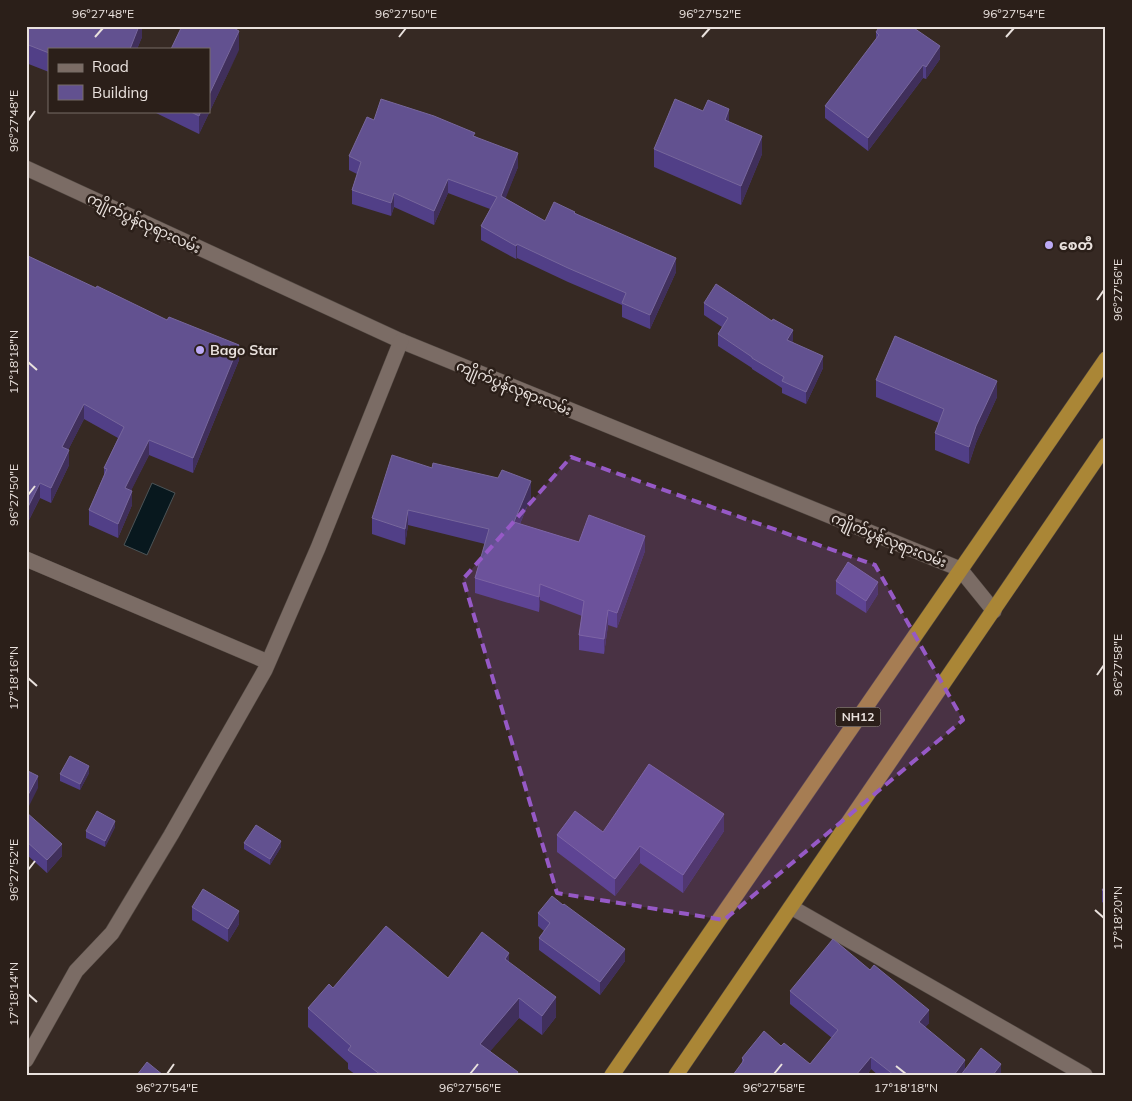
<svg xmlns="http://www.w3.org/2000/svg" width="1132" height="1101" font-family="Mulish,'Noto Sans Myanmar',sans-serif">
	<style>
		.water { fill: #08181e; stroke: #4c5457 }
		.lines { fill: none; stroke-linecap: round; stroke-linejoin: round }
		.minor-casing { stroke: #524842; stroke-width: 16 }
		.trunk-casing { stroke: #524842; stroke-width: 16 }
		.minor { stroke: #7b6c65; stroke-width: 15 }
		.trunk { stroke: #aa8636; stroke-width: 15 }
		.wall { fill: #513f87 }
		.shaded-wall { fill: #402f5b }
		.building { fill: #625190; stroke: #77679c }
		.marked { fill: #9659c6; fill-opacity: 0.2; stroke: #9659c6; stroke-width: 4; stroke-dasharray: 10 6; stroke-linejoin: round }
		.ticks { fill: none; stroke: #e9e1dd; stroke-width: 2 }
		.poi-dot { fill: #bcaaf5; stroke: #2b1f19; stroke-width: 2 }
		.labels { text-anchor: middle; stroke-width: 5; stroke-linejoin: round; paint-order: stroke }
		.shield { fill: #2b1f19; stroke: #b0a7a2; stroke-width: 1 }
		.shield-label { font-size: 12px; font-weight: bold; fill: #e9e1dd }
		.street-label { font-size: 14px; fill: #e9e1dd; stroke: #2b1f19 }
		.poi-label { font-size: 14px; font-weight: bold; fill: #e9e1dd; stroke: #2b1f19; text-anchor: start }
		.neatline { fill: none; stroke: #e9e1dd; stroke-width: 2 }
		.ticks-label { font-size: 12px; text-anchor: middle; fill: #e9e1dd }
	</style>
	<rect width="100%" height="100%" fill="#362923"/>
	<path class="water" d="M152,483L175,493L147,555L124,545Z"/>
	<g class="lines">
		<g class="minor-casing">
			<g id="minor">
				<path d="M26,168L401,341L960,569L994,611"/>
				<path d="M26,559L268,662"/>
				<path d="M791,907L1085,1075"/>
				<path d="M26,1060L76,971L112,933L171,835L265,670L318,548L401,341"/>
			</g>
		</g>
		<g class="trunk-casing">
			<g id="trunk">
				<path d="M612,1075L1106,359"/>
				<path d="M676,1075L1106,445"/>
			</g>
		</g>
		<use href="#minor" class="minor"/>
		<use href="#trunk" class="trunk"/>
	</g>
	<g class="wall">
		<path d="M26,26H142V37L137,49H49V72L26,63Z"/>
		<path d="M876,32L940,59L926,79L923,78L868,151L825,118V106L876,40Z"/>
		<path d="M239,50L199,134L152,111H209Z"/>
		<path d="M703,111L729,122L762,154L741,205L654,167V149Z"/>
		<path d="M374,120L475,136L518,167L505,198L545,221L575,213L676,272L650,329L622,317V305L568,282L517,258L516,259L481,240V226L490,209L448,193L434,225L394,207L391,216L352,204V190L357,174L349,170V156Z"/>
		<path d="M26,255L239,360L193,473L149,455L131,490L132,505L118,538L89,525V510L104,475V468L118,438L84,419L68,450L69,465L51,503L40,498L27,524L26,523Z"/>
		<path d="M704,303L793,342L823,368L806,404L782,393V388L752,369V368L718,346V334L722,327L704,315Z"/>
		<path d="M876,380L997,397L976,443L969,464L935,450V433L939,423L876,397Z"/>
		<path d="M432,468L531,497L520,524L579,542L645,551L617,628L608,625L604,654L579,650V635L582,616L540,600L539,612L475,593V578L485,544L408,525L405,545L372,534V518Z"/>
		<path d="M836,581L878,594L866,613L836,594Z"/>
		<path d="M89,773L80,790L60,781V774Z"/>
		<path d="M26,812L62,856L47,873L26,854Z"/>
		<path d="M115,827L105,847L86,838V831Z"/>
		<path d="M724,831L683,893L640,863L615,896L557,852V835L603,832Z"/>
		<path d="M244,843L281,847L270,865L244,849Z"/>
		<path d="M1106,885V905L1102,902V890Z"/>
		<path d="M192,907L239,924L228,942L192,920Z"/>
		<path d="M538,913L625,961L600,995L539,950V938L544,931L538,926Z"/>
		<path d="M509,963L556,1017L542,1035L519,1018L490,1051L518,1075H356L348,1069V1063L308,1027V1008L333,988L448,978Z"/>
		<path d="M790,991L929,1023L925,1027L965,1069L1001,1075H878L871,1069L867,1075H733L742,1064V1058L781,1046L810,1064L832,1038L790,1004Z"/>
	</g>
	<g class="shaded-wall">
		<path d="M139,26H142V37L137,49H130Z"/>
		<path d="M239,31V50L199,134V116L201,111H209V95Z"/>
		<path d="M940,46V59L926,79V67Z"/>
		<path d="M923,65V78L868,151V138Z"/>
		<path d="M729,109V128L725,120Z"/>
		<path d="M762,136V154L741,205V186Z"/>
		<path d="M518,153V167L501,210V196Z"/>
		<path d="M448,179V193L434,225V211Z"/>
		<path d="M394,193V207L391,216V203Z"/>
		<path d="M517,244V258L516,259V246Z"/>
		<path d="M676,258V272L650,329V315Z"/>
		<path d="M793,330V342L787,340Z"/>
		<path d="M239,345V360L193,473V458Z"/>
		<path d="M823,356V368L806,404V392Z"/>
		<path d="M997,381V397L976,443L969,464V447L976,426Z"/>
		<path d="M84,404V419L62,462V447Z"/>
		<path d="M149,440V455L125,503V488Z"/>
		<path d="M69,450V465L51,503V488Z"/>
		<path d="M531,481V497L514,538V522Z"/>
		<path d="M40,483V498L27,524V509Z"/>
		<path d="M132,491V505L118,538V524Z"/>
		<path d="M408,510V525L405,545V529Z"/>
		<path d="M645,536V551L617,628V613Z"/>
		<path d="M878,582V594L866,613V601Z"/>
		<path d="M540,584V600L539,612V597Z"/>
		<path d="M608,610V625L604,654V639Z"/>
		<path d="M89,766V773L80,790V784Z"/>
		<path d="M38,776V788L27,810V797Z"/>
		<path d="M724,814V831L683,893V875Z"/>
		<path d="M115,821V827L105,847V841Z"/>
		<path d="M281,841V847L270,865V859Z"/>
		<path d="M62,844V856L47,873V860Z"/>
		<path d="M640,846V863L615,896V879Z"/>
		<path d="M239,911V924L228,942V929Z"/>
		<path d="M625,949V961L600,995V982Z"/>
		<path d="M509,953V973L505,959Z"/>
		<path d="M28,957V966L26,968V959Z"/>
		<path d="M556,997V1017L542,1035V1016Z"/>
		<path d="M519,998V1018L480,1063V1044Z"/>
		<path d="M929,1010V1023L919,1035V1022Z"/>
		<path d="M871,1057V1069L867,1075H856Z"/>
		<path d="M965,1060V1073L963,1075H954Z"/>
		<path d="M1001,1064V1075H993Z"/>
	</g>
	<g class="building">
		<path d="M26,26H139L130,49H49V53L26,44Z"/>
		<path d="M182,26H230L239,31L209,95V49H171Z"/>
		<path d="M880,26H911L940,46L926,67L923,65L868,138L825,106L879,35L876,32Z"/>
		<path d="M381,99L434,116L475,133L473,136L518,153L501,196L545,221L554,202L575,212L574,213L676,258L650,315L622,303L626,293L568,268L517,244L516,246L481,226L497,197L448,179L434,211L394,193L391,203L352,190L361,162L349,156L367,117L374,120Z"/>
		<path d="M675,99L703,111L708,100L729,109L725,120L762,136L741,186L654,149Z"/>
		<path d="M189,111H201L199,116Z"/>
		<path d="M26,255L96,288L97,286L167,320L169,317L239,345L193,458L149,440L125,488L132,491L118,524L89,510L107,469L104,468L124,427L84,404L62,447L69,450L51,488L40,483L27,509L26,508Z"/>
		<path d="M716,284L772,321L773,319L793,330L787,340L823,356L806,392L782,381L784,377L752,358V357L718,334L728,318L704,303Z"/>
		<path d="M895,336L997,381L976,426L969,447L935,433L944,409L876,380Z"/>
		<path d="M392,455L432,468L433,463L498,478L502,470L531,481L514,522L579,542L589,515L645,536L617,613L608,610L604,639L579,635L584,601L540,584L539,597L475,578L489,529L408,510L405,529L372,518Z"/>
		<path d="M848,562L878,582L866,601L836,581Z"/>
		<path d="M70,756L89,766L80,784L60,774Z"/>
		<path d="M649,764L724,814L683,875L640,846L615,879L557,835L575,811L603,832Z"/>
		<path d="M26,770L38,776L27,797H26Z"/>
		<path d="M97,811L115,821L105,841L86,831Z"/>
		<path d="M26,812L62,844L47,860L26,841Z"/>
		<path d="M256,825L281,841L270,859L244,843Z"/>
		<path d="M1106,885V893L1102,890Z"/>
		<path d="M203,889L239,911L228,929L192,907Z"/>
		<path d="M552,896L563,905L564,904L625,949L600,982L539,938L550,923L538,913Z"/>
		<path d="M386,926L448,978L482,932L509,953L505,959L556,997L542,1016L519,998L480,1044L518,1072L516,1075H381L348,1050L351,1046L308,1008L329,984L333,988Z"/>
		<path d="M833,939L870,970L874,965L929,1010L919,1022L965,1060L954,1075H894L871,1057L856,1075H733L744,1060L742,1058L764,1031L781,1046L784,1043L810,1064L838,1030L790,991Z"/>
		<path d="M981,1048L1001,1064L993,1075H961Z"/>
		<path d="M147,1062L163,1075H137Z"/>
	</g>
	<path class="marked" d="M571,457L875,565L963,720L724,920L557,893L463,579Z"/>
	<path class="ticks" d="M95,37L103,28M399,37L406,28M702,37L710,28M1006,37L1014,28M28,121L35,111M1097,300L1104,290M28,362L37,370M28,495L35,486M1097,675L1104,665M28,678L37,686M28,870L35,861M1095,910L1104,918M28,994L37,1002M896,1066L906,1074M167,1074L174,1064M470,1074L478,1064M774,1074L782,1064"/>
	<g class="poi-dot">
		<circle cx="1049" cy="245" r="5"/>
		<circle cx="200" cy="350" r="5"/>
	</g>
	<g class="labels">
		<rect class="shield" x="835.5" y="707.5" width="45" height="19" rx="4"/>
		<g class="shield-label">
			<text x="858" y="721">NH12</text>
		</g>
		<g class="street-label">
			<text transform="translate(144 223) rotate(25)" y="5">ကျိုက်ပွန်လုရားလမ်း</text>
			<text transform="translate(514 388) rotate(22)" y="5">ကျိုက်ပွန်လုရားလမ်း</text>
			<text transform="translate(889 540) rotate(22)" y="5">ကျိုက်ပွန်လုရားလမ်း</text>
		</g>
		<g class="poi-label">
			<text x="1059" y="250">စေတီ</text>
			<text x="210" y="355">Bago Star</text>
		</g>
	</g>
	<rect width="1132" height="1101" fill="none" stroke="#2b1f19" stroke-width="55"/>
	<rect x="48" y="48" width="162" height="65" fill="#2b1f19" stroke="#776d67"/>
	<rect x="58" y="64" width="25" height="8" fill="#7b6c65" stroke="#776d67"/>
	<text x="92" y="72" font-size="15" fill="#e9e1dd">Road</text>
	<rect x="58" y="85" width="25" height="15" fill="#625190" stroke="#776d67"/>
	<text x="92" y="98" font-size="15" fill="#e9e1dd">Building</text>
	<rect x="28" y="28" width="1076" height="1046" class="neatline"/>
	<g class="ticks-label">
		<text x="103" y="18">96°27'48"E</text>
		<text x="406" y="18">96°27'50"E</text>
		<text x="710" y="18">96°27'52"E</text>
		<text x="1014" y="18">96°27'54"E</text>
		<text transform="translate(14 121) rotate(-90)" y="4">96°27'48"E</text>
		<text transform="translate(1118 290) rotate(-90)" y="4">96°27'56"E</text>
		<text transform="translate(14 362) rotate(-90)" y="4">17°18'18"N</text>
		<text transform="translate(14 495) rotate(-90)" y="4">96°27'50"E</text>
		<text transform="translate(1118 665) rotate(-90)" y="4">96°27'58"E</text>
		<text transform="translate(14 678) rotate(-90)" y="4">17°18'16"N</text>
		<text transform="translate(14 870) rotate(-90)" y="4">96°27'52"E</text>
		<text transform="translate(1118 918) rotate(-90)" y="4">17°18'20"N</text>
		<text transform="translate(14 994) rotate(-90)" y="4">17°18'14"N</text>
		<text x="167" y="1092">96°27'54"E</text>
		<text x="470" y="1092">96°27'56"E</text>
		<text x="774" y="1092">96°27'58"E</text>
		<text x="906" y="1092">17°18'18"N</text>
	</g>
</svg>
